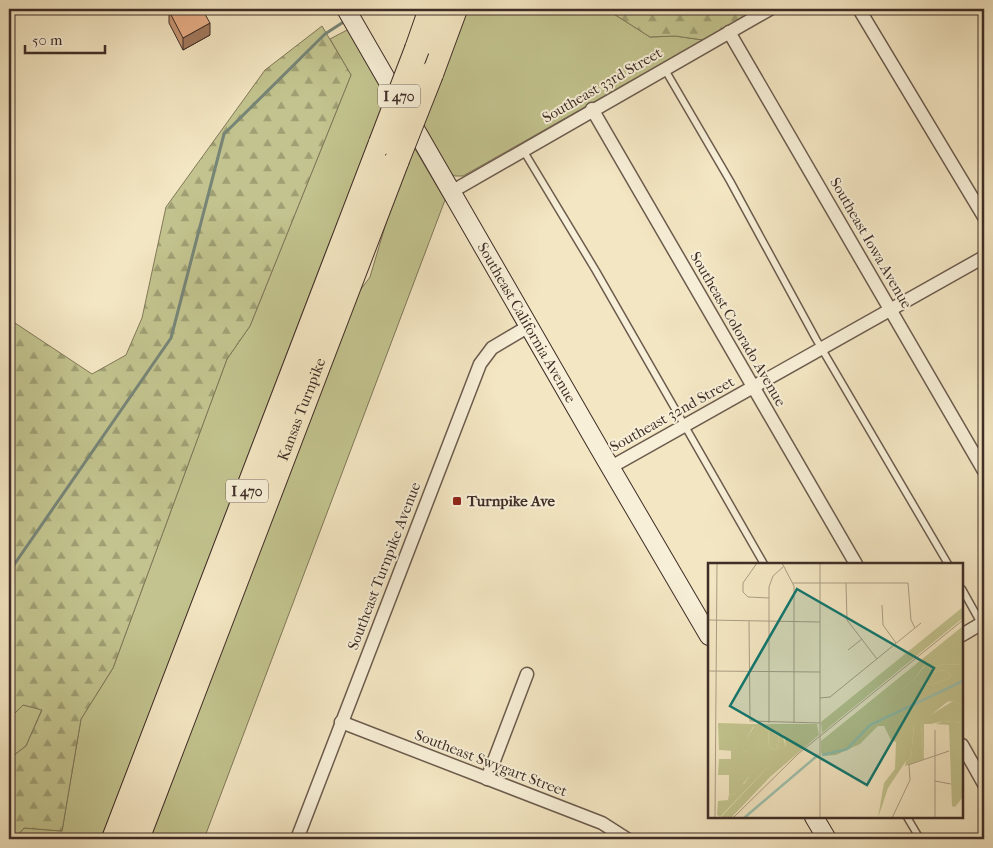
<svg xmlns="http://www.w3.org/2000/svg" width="993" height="848" font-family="'IM FELL French Canon',serif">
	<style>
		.grass { fill: #c2c38e; stroke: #80785a }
		.forest { fill: url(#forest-firs); stroke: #80785a }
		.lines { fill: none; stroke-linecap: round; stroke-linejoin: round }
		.stream { stroke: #778577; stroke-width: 3 }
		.lane-casing { stroke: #6c5b4e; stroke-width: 9 }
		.street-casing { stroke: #6c5b4e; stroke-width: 15 }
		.secondary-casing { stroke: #3f2d27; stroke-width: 20 }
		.highway-casing { stroke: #3f2d27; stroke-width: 26 }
		.lane { stroke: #f7efd7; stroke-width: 6 }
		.street { stroke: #f7efd7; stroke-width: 12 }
		.secondary { stroke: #f7efd7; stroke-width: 18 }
		.highway { stroke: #f3e6c2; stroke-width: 24 }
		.highway-bridge-casing { stroke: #3f2d27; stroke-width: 26; stroke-linecap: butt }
		.highway-bridge { stroke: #f3e6c2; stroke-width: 24 }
		.wall { fill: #c79673; stroke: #3f2d27 }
		.shaded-wall { fill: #a27a5e; stroke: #3f2d27 }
		.building { fill: #e7ae86; stroke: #3f2d27 }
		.poi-dot { fill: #8f2418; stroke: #f7efd7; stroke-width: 2 }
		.labels { text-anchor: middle; stroke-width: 4; stroke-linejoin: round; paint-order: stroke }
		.shield { fill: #f7efd7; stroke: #76675c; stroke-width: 1 }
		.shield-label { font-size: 14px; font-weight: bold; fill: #3f2d27 }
		.street-label { font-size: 15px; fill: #3f2d27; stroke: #f7efd7 }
		.poi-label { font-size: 15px; font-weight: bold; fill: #3f2d27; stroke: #f7efd7; text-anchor: start }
		.inset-river { fill: none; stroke: #9dc0ac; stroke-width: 2.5 }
		.inset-road { fill: none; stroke: #ab9c84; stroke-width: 1 }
		.view { fill: #0f766e; fill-opacity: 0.15; stroke: #0f766e; stroke-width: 2.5 }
		.inset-edge { fill: none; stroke: #3f2d27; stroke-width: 2.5 }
	</style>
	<defs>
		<pattern id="forest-firs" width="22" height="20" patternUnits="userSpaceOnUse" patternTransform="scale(1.25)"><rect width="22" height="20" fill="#c2c38e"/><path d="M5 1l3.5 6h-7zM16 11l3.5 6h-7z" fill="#9f9f74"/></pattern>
	</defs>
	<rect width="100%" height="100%" fill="#f3e6c2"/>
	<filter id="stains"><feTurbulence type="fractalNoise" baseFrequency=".004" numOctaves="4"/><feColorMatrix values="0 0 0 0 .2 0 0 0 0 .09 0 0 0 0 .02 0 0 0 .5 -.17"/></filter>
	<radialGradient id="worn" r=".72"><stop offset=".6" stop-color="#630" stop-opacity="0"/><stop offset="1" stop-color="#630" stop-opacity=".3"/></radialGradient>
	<g class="grass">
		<path d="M466,9H606L650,37L675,36L703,40L463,176H455L449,173L420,123Z"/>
		<path d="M349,29L388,96L326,251L101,839H14L24,828L62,831L81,719L113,668L227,359L250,326L351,75L330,39Z"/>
		<path d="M412,144L445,200L204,839H148L358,293L370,277L401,173Z"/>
		<path d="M23,705L42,709L26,746L9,759V719Z"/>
	</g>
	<g class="forest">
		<path d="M606,9H750V13L703,40L675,36L650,37Z"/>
		<path d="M322,26L351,75L250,326L227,359L113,668L81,719L62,831L24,828L14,839H9V759L26,746L42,710L23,705L9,719V329L15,323L92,374L126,355L142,318L166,207L265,70Z"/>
	</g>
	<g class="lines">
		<g class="stream">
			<path d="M354,15L364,9"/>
			<path d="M9,572L171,338L224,134L325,34L345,21"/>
		</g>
		<g class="lane-casing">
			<g id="lane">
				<path d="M664,68L730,181L816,339L948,564"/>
				<path d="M523,150L596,271L764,564"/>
				<path d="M962,589L982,625"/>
				<path d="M907,817L920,839"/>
			</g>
		</g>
		<g class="street-casing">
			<g id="street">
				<path d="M859,9L984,217"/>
				<path d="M729,32L984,471"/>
				<path d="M592,109L856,564"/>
				<path d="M451,192L770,9"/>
				<path d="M611,467L984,257"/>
				<path d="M962,635L984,622"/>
				<path d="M341,722L602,823L627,839"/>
				<path d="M962,745L984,784"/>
				<path d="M487,779L527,674"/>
				<path d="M297,839L480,364L492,348L529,326"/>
			</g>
		</g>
		<g class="secondary-casing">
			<g id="secondary">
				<path id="s1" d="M346,9L599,448L709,636"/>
				<path d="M814,817L827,839"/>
			</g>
		</g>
		<g class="highway-casing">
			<g id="highway">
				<path d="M417,49L431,9"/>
				<path d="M431,74L455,9"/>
				<path d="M114,839L381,143"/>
				<path id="s2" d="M137,839L397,160"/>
			</g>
		</g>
		<use href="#lane" class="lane"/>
		<use href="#street" class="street"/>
		<use href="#secondary" class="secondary"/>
		<use href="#highway" class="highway"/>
		<g class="highway-bridge-casing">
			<g id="highway-bridge">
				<path d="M381,143L417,49"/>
				<path d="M397,160L431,74"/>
			</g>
		</g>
		<use href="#highway-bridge" class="highway-bridge"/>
	</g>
	<path class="wall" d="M169,11L210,35L183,50L169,23Z"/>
	<path class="shaded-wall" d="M210,23V35L183,50V38Z"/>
	<path class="building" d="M173,9H202L210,23L183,38L169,11Z"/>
	<rect class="poi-dot" x="452" y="496" width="10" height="10" rx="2.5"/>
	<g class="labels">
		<g class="shield">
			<rect x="378" y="84.5" width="42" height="23" rx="4"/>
			<rect x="226" y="479.5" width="42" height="23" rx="4"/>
		</g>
		<g class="shield-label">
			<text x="399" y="101">I 470</text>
			<text x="247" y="496">I 470</text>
		</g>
		<g class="street-label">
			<text transform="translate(602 85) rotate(-30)" y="5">Southeast 33rd Street</text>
			<text transform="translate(871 243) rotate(60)" y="5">Southeast Iowa Avenue</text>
			<text dy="5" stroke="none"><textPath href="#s1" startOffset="362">Southeast California Avenue</textPath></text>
			<text transform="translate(738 329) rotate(60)" y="5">Southeast Colorado Avenue</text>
			<text dy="5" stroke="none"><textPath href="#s2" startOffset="460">Kansas Turnpike</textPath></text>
			<text transform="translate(672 414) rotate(-29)" y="5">Southeast 32nd Street</text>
			<text transform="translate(384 566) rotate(-69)" y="5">Southeast Turnpike Avenue</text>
			<text transform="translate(491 763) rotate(21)" y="5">Southeast Swygart Street</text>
		</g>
		<g class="poi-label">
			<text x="467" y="506">Turnpike Ave</text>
		</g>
	</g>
	<g transform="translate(708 563)">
		<rect width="255" height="255" fill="#f3e6c2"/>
		<path d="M255,44V55L114,170L113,159ZM255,63V102L236,101L222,106L216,103L205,117L117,184L116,191L113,190V178ZM238,107L243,112L240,116L222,122L210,121L219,117L224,109ZM245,138L255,142V160L235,158L223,161V152ZM43,161H56L45,164L39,175L24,176L21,164ZM65,161H109L111,172L62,214L23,255H12L58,206L79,189L76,173ZM206,161H213L216,196L197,203L198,198L203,196ZM60,165L71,174L69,187L61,184ZM23,187L42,189V212L28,230L21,232V212H10L11,196H23Z" fill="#c2c38e"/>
		<path d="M236,101L255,102V142L245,138L239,139L223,152V161H216V195L213,161H206L203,196L198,198L180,225L170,255L176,220L187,206L188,179L183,177L176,163H170L152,181L128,192L116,193V184L205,117L217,103L222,106ZM238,107L243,112L240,116L222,122L210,121L219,117L224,109ZM235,158L255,160V234L247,244L244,243L241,162L228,161ZM10,160L43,161L22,165L24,175H39L47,162L65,161L72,165L78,184L86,186L58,206L12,254L9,252L10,238L20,237L21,232L28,230L29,223L36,221L42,212L41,189L11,187ZM60,165L71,174L69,187L61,184Z" fill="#c2c38e" fill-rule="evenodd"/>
		<path class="inset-river" d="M114,192L139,186L162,162L255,118M36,255L110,192"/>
		<path class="inset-road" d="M49,0L35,20V29L40,34L61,35M74,0L86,23V160M112,0V255M85,20H200L203,57L207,65M138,20L139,57L169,96M174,42L175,62L188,80M0,57L112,59M41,58L42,158L112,160M140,87L154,76M0,108L112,109M112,135L122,134L213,60M61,160V24L65,13L75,4M200,202L241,188M227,218L243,221M7,255L9,0M25,255L90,191L255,57M184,255L202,217L201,202M227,255V167"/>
		<path class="view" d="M89,26L226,105L159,222L22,143Z"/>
		<rect width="255" height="255" class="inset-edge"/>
	</g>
	<rect width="993" height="848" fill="none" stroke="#f3e6c2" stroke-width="30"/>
	<rect x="10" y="10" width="973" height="828" fill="none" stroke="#3f2d27" stroke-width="2.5"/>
	<rect x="15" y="15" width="963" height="818" fill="none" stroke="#3f2d27"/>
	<path d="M25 45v8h80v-8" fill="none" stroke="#3f2d27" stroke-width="2.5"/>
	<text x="32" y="45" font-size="15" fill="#3f2d27" stroke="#f7efd7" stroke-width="4" paint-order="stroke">50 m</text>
	<rect width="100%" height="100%" filter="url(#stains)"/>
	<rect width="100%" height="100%" fill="url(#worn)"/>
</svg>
